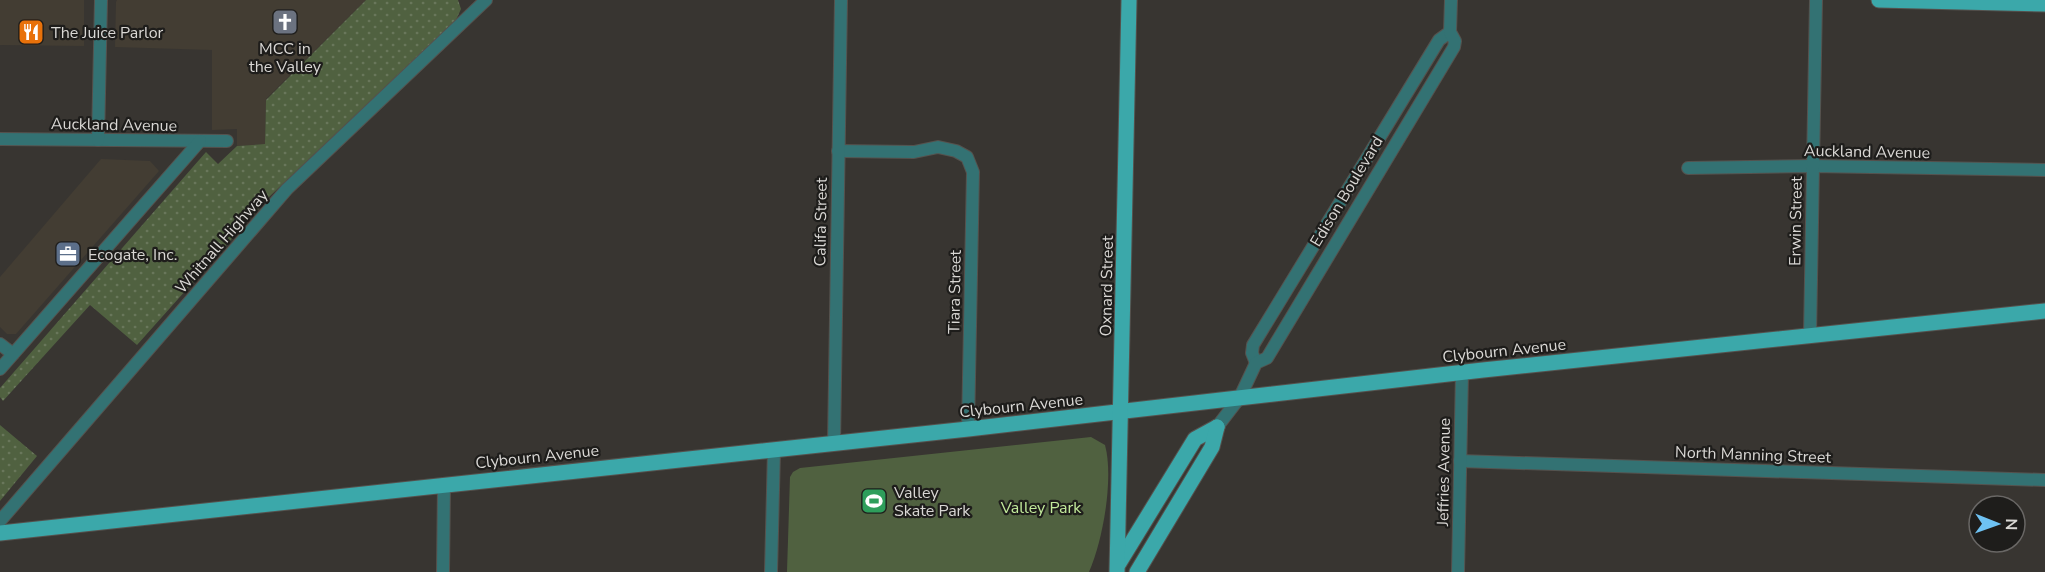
<svg xmlns="http://www.w3.org/2000/svg" width="2045" height="572" font-family="'Nunito Sans',sans-serif">
	<style>
		.built { fill: #433d33 }
		.grass { fill: url(#grass-dots) }
		.park { fill: #506140 }
		.lines { fill: none; stroke-linecap: round; stroke-linejoin: round }
		.minor-casing { stroke: #55524e; stroke-width: 14 }
		.major-casing { stroke: #55524e; stroke-width: 17 }
		.minor { stroke: #337273; stroke-width: 12 }
		.major { stroke: #3ba8aa; stroke-width: 15 }
		.labels { text-anchor: middle; stroke-width: 4.5; stroke-linejoin: round; paint-order: stroke }
		.poi-label { font-size: 16px; fill: #d9d7d4; stroke: #1e1d1b; text-anchor: start }
		.street-label { font-size: 16px; fill: #d9d7d4; stroke: #1e1d1b }
		.park-label { font-size: 16px; fill: #c2ea9b; stroke: #1e1d1b }
	</style>
	<defs>
		<pattern id="grass-dots" width="8" height="8" patternUnits="userSpaceOnUse" patternTransform="scale(1.5)"><rect width="8" height="8" fill="#506140"/><path d="M2 2h.1M6 6h.1" fill="none" stroke="#69775b" stroke-width="1.8" stroke-linecap="round"/></pattern>
	</defs>
	<rect width="100%" height="100%" fill="#383531"/>
	<g class="built">
		<path d="M0,0H84V46L0,45Z"/>
		<path d="M117,0H366L266,99L265,144L237,146V129L212,130V50L115,47L116,2Z"/>
		<path d="M101,159L150,161L159,171L16,334H7L0,327V277Z"/>
	</g>
	<g class="grass">
		<path d="M366,0H458L461,9L456,20L270,196L137,345L90,305L3,401L0,397V388L206,152L218,164L237,146L265,144L266,100Z"/>
		<path d="M0,425L37,456L0,501Z"/>
	</g>
	<path class="park" d="M1091,437L1105,445C1114,478 1103,540 1089,572H787L790,477L793,472L800,468Z"/>
	<g class="lines">
		<g class="minor-casing">
			<g id="minor">
				<path d="M0,139L227,141"/>
				<path d="M98,140L101,0"/>
				<path d="M838,151L914,152L938,147L956,151L967,157L973,172L968,429"/>
				<path d="M1688,168L1812,166L2045,170"/>
				<path d="M1810,335L1816,0"/>
				<path d="M0,344L13,354"/>
				<path d="M1256,363L1252,353L1253,345L1439,40L1450,32"/>
				<path d="M0,369L200,141"/>
				<path d="M1217,427L1240,397L1256,363L1267,358L1454,47L1455,41L1450,32L1451,0"/>
				<path d="M834,444L841,0"/>
				<path d="M1460,461L2045,480"/>
				<path d="M0,521L287,189L486,0"/>
				<path d="M443,572L444,484"/>
				<path d="M771,572L774,450"/>
				<path d="M1458,572L1462,373"/>
			</g>
		</g>
		<g class="major-casing">
			<g id="major">
				<path d="M1879,0L2045,4"/>
				<path d="M0,533L968,429L1483,370L2045,311"/>
				<path d="M1119,563L1195,439L1217,427"/>
				<path d="M1117,572L1129,0"/>
				<path d="M1137,572L1212,447L1217,427"/>
			</g>
		</g>
		<use href="#minor" class="minor"/>
		<use href="#major" class="major"/>
	</g>
	<defs>
		<g id="church-square" transform="scale(1.35)"><rect x="-9" y="-9" width="18" height="18" rx="4" fill="#6b7280" stroke="#1e1d1b"/><path d="M-1.2-6h2.4v3.5h3.3v2.4h-3.3V6h-2.4V-.1h-3.3v-2.4h3.3Z" fill="#fff"/></g>
		<g id="restaurant-square" transform="scale(1.35)"><rect x="-9" y="-9" width="18" height="18" rx="4" fill="#e8710a" stroke="#1e1d1b"/><path d="M-5-6h1v4h1v-4h1v4h1v-4h1v5L-1.5 .5V6h-2V.5L-5-1ZM5-6V6H3V1.5H1.5Q1.5-4 5-6Z" fill="#fff"/></g>
		<g id="office-square" transform="scale(1.35)"><rect x="-9" y="-9" width="18" height="18" rx="4" fill="#5c6f8a" stroke="#1e1d1b"/><path d="M-6-3h4V-5.5h4V-3h4V5H-6ZM-1-4.5V-3h2v-1.5ZM-6 0V1H6V0Z" fill="#fff"/></g>
		<g id="stadium-square" transform="scale(1.35)"><rect x="-9" y="-9" width="18" height="18" rx="4" fill="#2e9e5b" stroke="#1e1d1b"/><path d="M0-5a6.5 5 0 1 0 0 10a6.5 5 0 1 0 0-10ZM-3.5-1.8h7v3.6h-7Z" fill="#fff"/></g>
	</defs>
	<g fill-rule="evenodd">
		<use href="#church-square" x="285" y="22"/>
		<use href="#restaurant-square" x="31" y="32"/>
		<use href="#office-square" x="68" y="254"/>
		<use href="#stadium-square" x="874" y="501"/>
	</g>
	<g class="labels">
		<g class="poi-label">
			<text x="51" y="38">The Juice Parlor</text>
			<text x="285" y="54" text-anchor="middle">MCC in<tspan x="285" dy="18">the Valley</tspan></text>
			<text x="88" y="260">Ecogate, Inc.</text>
			<text x="894" y="498">Valley<tspan x="894" dy="18">Skate Park</tspan></text>
		</g>
		<g class="street-label">
			<text transform="translate(114 124) rotate(1)" y="6">Auckland Avenue</text>
			<text transform="translate(1867 151) rotate(1)" y="6">Auckland Avenue</text>
			<text transform="translate(1346 191) rotate(-59)" y="6">Edison Boulevard</text>
			<text transform="translate(1795 221) rotate(-89)" y="6">Erwin Street</text>
			<text transform="translate(820 222) rotate(-89)" y="6">Califa Street</text>
			<text transform="translate(221 241) rotate(-49)" y="6">Whitnall Highway</text>
			<text transform="translate(1106 286) rotate(-89)" y="6">Oxnard Street</text>
			<text transform="translate(954 292) rotate(-89)" y="6">Tiara Street</text>
			<text transform="translate(1504 350) rotate(-6)" y="6">Clybourn Avenue</text>
			<text transform="translate(1021 405) rotate(-6)" y="6">Clybourn Avenue</text>
			<text transform="translate(1753 454) rotate(2)" y="6">North Manning Street</text>
			<text transform="translate(537 456) rotate(-6)" y="6">Clybourn Avenue</text>
			<text transform="translate(1443 472) rotate(-89)" y="6">Jeffries Avenue</text>
		</g>
		<g class="park-label">
			<text x="1041" y="513">Valley Park</text>
		</g>
	</g>
	<g transform="translate(1997 524) rotate(91)"><circle r="28" fill="#1e1d1b" stroke="#696765" stroke-width="1.5"/>
	<path d="M0-4.5L10 22L0 15L-10 22Z" fill="#6ec2f3"/>
	<text y="-9" font-size="16" font-weight="bold" text-anchor="middle" fill="#d9d7d4">N</text>
	</g>
</svg>
